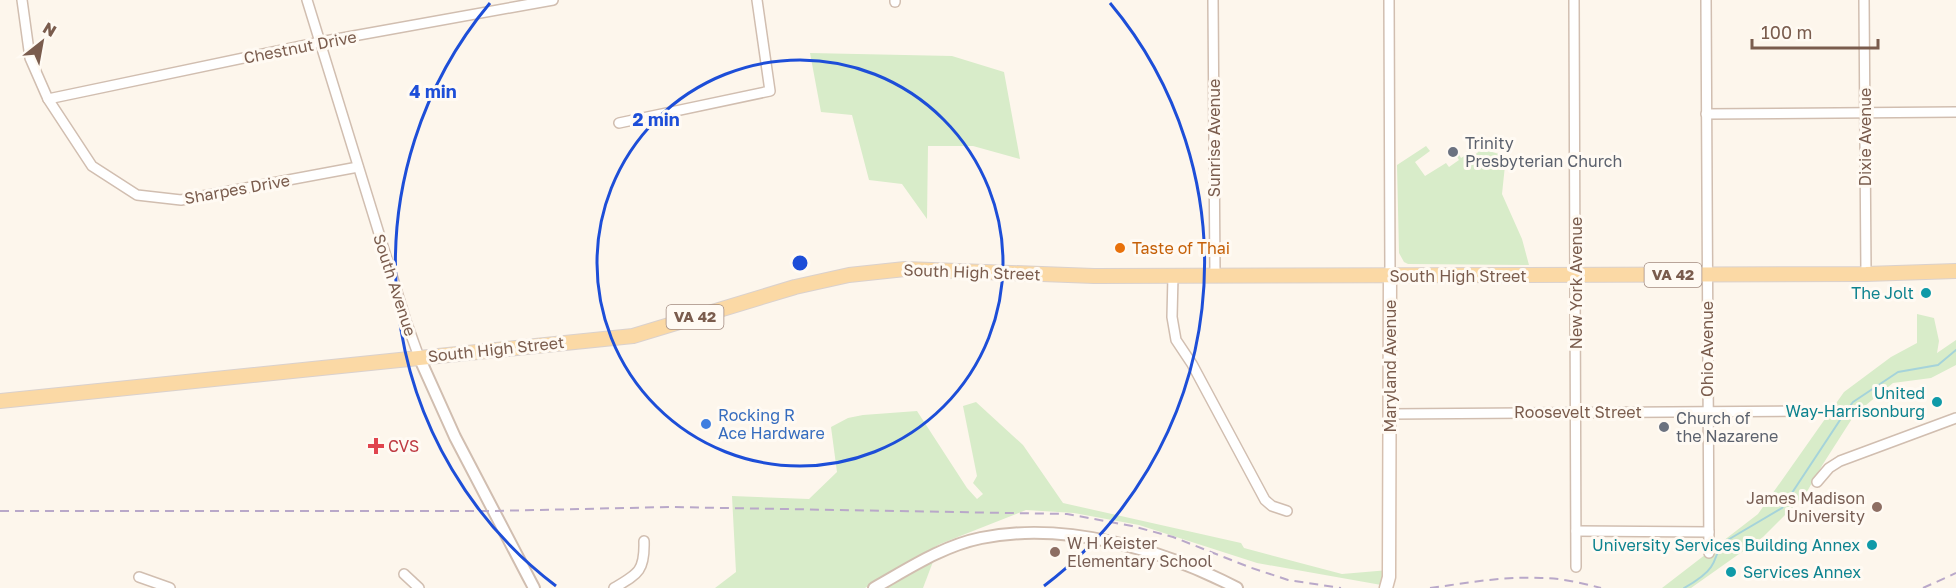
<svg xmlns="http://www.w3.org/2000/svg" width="1956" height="588" font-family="'Golos Text',sans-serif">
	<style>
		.green { fill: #d8ecc9 }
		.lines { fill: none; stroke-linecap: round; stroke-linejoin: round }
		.stream { stroke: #a5d3da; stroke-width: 2 }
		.minor-casing { stroke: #d1beb0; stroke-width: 12 }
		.tertiary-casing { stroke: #d1beb0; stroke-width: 14 }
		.secondary-casing { stroke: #d6c0b0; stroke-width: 15 }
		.primary-casing { stroke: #dad1cd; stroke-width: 16 }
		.minor { stroke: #fff; stroke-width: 9 }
		.tertiary { stroke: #fff; stroke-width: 10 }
		.secondary { stroke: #fff; stroke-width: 12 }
		.primary { stroke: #fbd9a5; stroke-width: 14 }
		.rail { stroke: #b9a8c9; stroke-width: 2; stroke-dasharray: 9 6; stroke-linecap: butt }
		.ring { fill: none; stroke: #1d4ed8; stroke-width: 3 }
		.worship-dot { fill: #6b7280; stroke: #fffaf3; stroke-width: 2 }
		.food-dot { fill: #e8710a; stroke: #fffaf3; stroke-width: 2 }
		.culture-dot { fill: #0f9aa8; stroke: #fffaf3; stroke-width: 2 }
		.shop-dot { fill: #3f7fe0; stroke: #fffaf3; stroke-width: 2 }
		.health-dot { fill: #e0444e; stroke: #fffaf3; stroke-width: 2 }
		.education-dot { fill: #8d6e63; stroke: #fffaf3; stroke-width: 2 }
		.labels { text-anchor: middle; stroke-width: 6; stroke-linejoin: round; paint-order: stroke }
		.shield { fill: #fffaf3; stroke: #a28b7f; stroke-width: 1.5 }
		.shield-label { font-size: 15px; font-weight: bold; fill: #7a5c4d }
		.street-label { font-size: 16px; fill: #7a5c4d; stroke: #fffaf3 }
		.worship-label { font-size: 16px; fill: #5b616d; stroke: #fffaf3; text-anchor: start }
		.food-label { font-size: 16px; fill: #c56008; stroke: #fffaf3; text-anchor: start }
		.culture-label { font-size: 16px; fill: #0d838f; stroke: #fffaf3; text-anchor: end }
		.shop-label { font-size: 16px; fill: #366cbe; stroke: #fffaf3; text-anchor: start }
		.health-label { font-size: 16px; fill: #be3a42; stroke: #fffaf3; text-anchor: start }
		.education-label { font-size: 16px; fill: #785e54; stroke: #fffaf3; text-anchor: end }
		.centre { fill: #1d4ed8; stroke: #fffaf3; stroke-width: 3 }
		.ring-label { font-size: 18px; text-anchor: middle; font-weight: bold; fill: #1d4ed8; stroke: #fffaf3; stroke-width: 6; stroke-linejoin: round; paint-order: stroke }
	</style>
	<rect width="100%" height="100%" fill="#fdf6ec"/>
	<g class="green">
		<path d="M810,53L952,56L1004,72L1020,159L973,146H928L927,219L902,184L869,180L852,115L821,112Z"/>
		<path d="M1426,146L1430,151L1415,162L1425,176L1446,163L1449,167L1459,160L1456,155L1458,153L1461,158L1469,153L1472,157L1482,149L1506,156L1502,194L1522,239L1529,265L1408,264L1404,262L1399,253L1397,165Z"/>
		<path d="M1917,314L1934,318L1939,341L1937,353L1956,340V365L1931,378L1893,383L1855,414L1823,464L1805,495L1763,537L1691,588H1662L1758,514L1844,392L1891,357L1917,343Z"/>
		<path d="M976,402L1023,445L1063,503L1241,543L1244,548L1342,574L1389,570L1387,586L1257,563L1139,525L1074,513L1026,510L940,544L865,588H715L736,572L732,496L809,499L837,472L831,427L848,418L863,415L917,411L967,488L977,499L983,494L973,483L977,476L963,406Z"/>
		<path d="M934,559L923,588H874Z"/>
	</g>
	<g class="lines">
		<path class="stream" d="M1684,588C1693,583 1705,576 1711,567C1718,557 1715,551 1726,541L1782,508L1844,414L1853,402L1898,372L1938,365L1956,350"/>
		<g class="minor-casing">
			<g id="minor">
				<path d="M22,0L30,58L48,99L92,166L137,195L181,200L358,167"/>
				<path d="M307,0L406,321L419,357"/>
				<path d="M895,0V2"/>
				<path d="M1213,0L1215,276"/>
				<path d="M1389,0L1390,276"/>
				<path d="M1574,0L1576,567"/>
				<path d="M1706,0L1709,553"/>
				<path d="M1864,0L1866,274"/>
				<path d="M48,99L320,42L553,0"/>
				<path d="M1706,114L1956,112"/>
				<path d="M619,123L770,91L757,0"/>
				<path d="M1173,276L1172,317L1176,340L1192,364L1265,500L1272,506L1287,511"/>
				<path d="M1391,414L1801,411"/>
				<path d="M1817,482L1829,468L1840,461L1956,418"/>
				<path d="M1576,531L1709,532"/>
				<path d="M404,574L419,588"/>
				<path d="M139,577L170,588"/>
				<path d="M614,588C638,574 645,571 644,541"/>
			</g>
		</g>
		<g class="tertiary-casing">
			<g id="tertiary">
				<path d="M419,357L455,437L534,588"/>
				<path d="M874,588C908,569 942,546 981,538C1065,521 1162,549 1237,588"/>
			</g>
		</g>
		<g class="secondary-casing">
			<path id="secondary" d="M1386,588L1389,577L1390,276"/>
		</g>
		<g class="primary-casing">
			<path id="primary" d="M0,401L633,336L795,287L849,275L905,269L1094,276L1866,274L1956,271"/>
		</g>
		<use href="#minor" class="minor"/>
		<use href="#tertiary" class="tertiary"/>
		<use href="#secondary" class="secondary"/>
		<use href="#primary" class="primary"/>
		<g class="rail">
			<path d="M0,511H493L669,507L1067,514L1132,526L1173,537L1249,567L1288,580L1341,588"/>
			<path d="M1430,588C1467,583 1504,576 1541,578C1561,578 1582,583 1601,588"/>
			<path d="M1923,588L1956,573"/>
		</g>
	</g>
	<g class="ring">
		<circle cx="800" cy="263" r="203"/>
		<path d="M556 586A405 405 0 0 1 490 3M1110 3A405 405 0 0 1 1044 586"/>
	</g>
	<g class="worship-dot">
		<circle cx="1453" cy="152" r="6"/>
		<circle cx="1664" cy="427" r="6"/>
	</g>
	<circle class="food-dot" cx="1120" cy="248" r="6"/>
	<g class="culture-dot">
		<circle cx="1926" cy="293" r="6"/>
		<circle cx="1937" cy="402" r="6"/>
		<circle cx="1872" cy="545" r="6"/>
		<circle cx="1731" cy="572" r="6"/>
	</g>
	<circle class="shop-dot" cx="706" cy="424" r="6"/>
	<path class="health-dot" d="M373 437h6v6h6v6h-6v6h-6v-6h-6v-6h6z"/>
	<g class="education-dot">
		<circle cx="1877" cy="507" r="6"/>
		<circle cx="1055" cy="552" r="6"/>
	</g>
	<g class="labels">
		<g class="shield">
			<rect x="1644.5" y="263" width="57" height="24" rx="4.5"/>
			<rect x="666.5" y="305" width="57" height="24" rx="4.5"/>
		</g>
		<g class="shield-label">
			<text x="1673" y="280">VA 42</text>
			<text x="695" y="322">VA 42</text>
		</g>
		<g class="street-label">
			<text transform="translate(300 47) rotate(-11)" y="6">Chestnut Drive</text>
			<text transform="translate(1865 137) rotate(-90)" y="6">Dixie Avenue</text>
			<text transform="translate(1214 138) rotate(-90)" y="6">Sunrise Avenue</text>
			<text transform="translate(237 189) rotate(-10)" y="6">Sharpes Drive</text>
			<text transform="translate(972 272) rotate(2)" y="6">South High Street</text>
			<text x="1458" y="282">South High Street</text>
			<text transform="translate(1576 283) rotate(-90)" y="6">New York Avenue</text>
			<text transform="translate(395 285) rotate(72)" y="6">South Avenue</text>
			<text transform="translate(496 349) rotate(-6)" y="6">South High Street</text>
			<text transform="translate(1707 349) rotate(-90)" y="6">Ohio Avenue</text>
			<text transform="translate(1390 366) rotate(-90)" y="6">Maryland Avenue</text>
			<text x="1578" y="418">Roosevelt Street</text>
		</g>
		<g class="worship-label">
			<text x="1465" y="149">Trinity<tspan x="1465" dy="18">Presbyterian Church</tspan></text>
			<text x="1676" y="424">Church of<tspan x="1676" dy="18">the Nazarene</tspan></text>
		</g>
		<g class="food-label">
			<text x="1132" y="254">Taste of Thai</text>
		</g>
		<g class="culture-label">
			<text x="1914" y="299">The Jolt</text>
			<text x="1925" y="399">United<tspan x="1925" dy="18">Way-Harrisonburg</tspan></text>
			<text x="1860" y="551">University Services Building Annex</text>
			<text x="1743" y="578" text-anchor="start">Services Annex</text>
		</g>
		<g class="shop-label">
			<text x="718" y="421">Rocking R<tspan x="718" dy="18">Ace Hardware</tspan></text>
		</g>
		<g class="health-label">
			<text x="388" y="452">CVS</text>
		</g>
		<g class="education-label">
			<text x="1865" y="504">James Madison<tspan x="1865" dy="18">University</tspan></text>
			<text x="1067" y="549" text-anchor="start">W H Keister<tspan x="1067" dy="18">Elementary School</tspan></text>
		</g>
	</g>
	<circle cx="800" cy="263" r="9" class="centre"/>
	<g class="ring-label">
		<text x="433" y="98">4 min</text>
		<text x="656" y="126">2 min</text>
	</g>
	<g transform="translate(42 42) rotate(31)" stroke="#fffaf3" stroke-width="4.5" paint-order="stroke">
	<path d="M0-4.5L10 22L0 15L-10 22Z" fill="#7a5c4d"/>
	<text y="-9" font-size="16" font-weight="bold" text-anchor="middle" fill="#7a5c4d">N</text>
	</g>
	<path d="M1752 39v9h126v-9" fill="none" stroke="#7a5c4d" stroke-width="3"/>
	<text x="1761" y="39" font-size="18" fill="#7a5c4d" stroke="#fffaf3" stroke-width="4.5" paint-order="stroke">100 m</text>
</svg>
